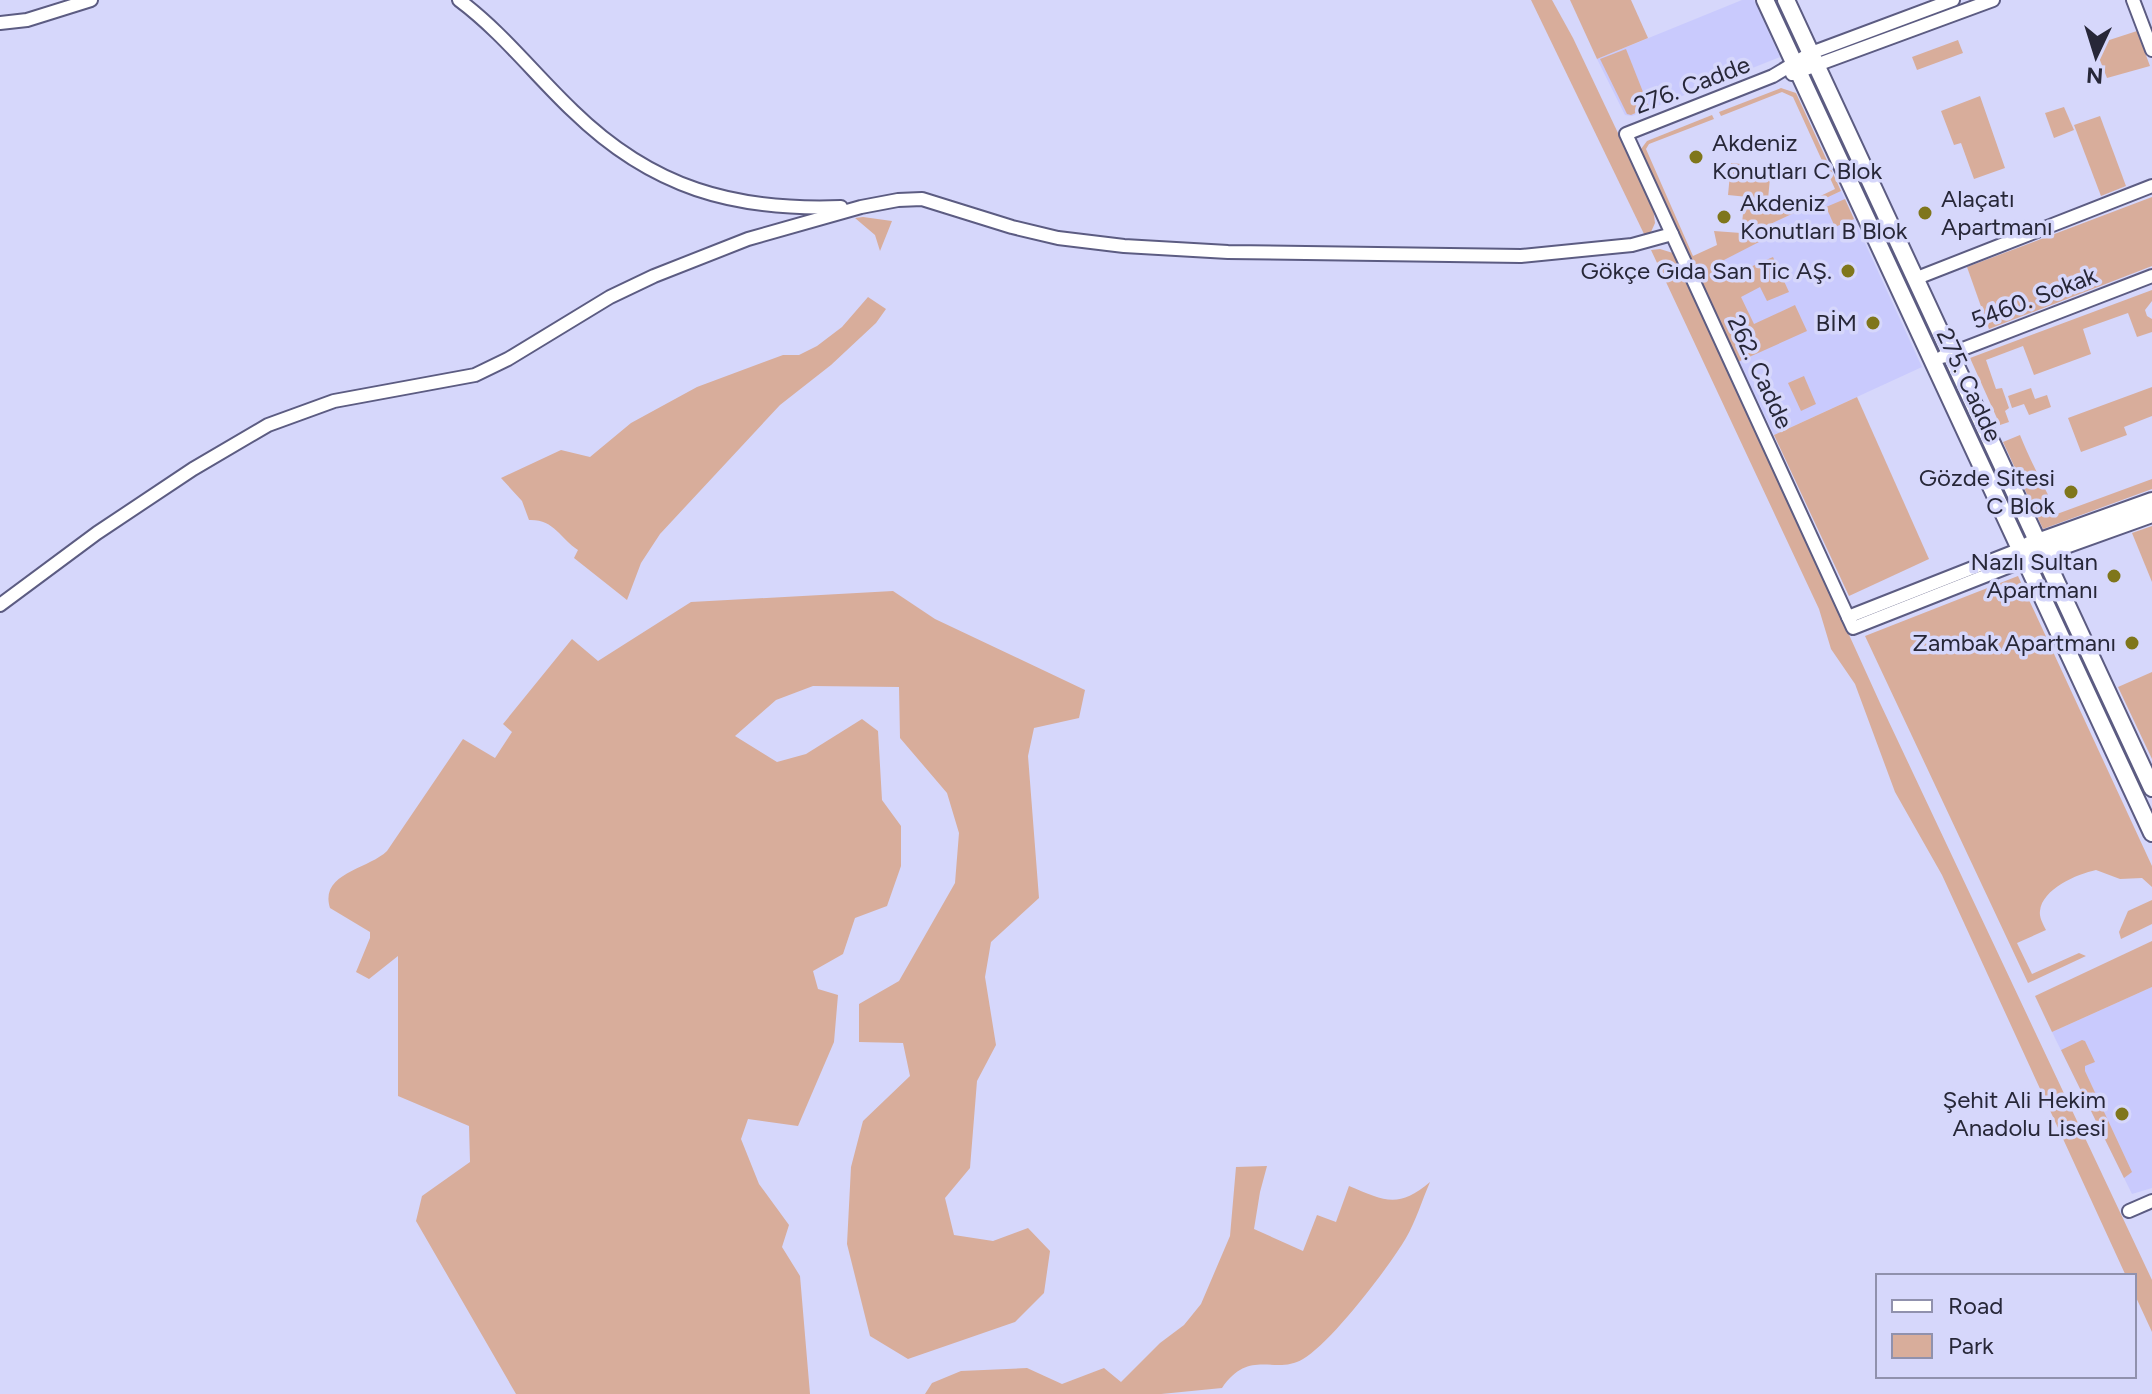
<svg xmlns="http://www.w3.org/2000/svg" width="2152" height="1394" font-family="Figtree,sans-serif">
	<style>
		.built { fill: #c9cafd }
		.green { fill: #d8ad9b }
		.lines { fill: none; stroke-linecap: round; stroke-linejoin: round }
		.minor-casing { stroke: #5c5c82; stroke-width: 16 }
		.tertiary-casing { stroke: #5c5c82; stroke-width: 20 }
		.minor { stroke: #fff; stroke-width: 12 }
		.tertiary { stroke: #fff; stroke-width: 16 }
		.poi-dot { fill: #7f761b; stroke: #d6d7fb; stroke-width: 3 }
		.labels { text-anchor: middle; stroke-width: 7; stroke-linejoin: round; paint-order: stroke }
		.street-label { font-size: 24px; fill: #272738; stroke: #d6d7fb }
		.poi-label { font-size: 24px; fill: #272738; stroke: #d6d7fb; text-anchor: end }
	</style>
	<rect width="100%" height="100%" fill="#d6d7fb"/>
	<g class="built">
		<path d="M1742,0H1754L1780,57L1632,116L1625,115L1597,59Z"/>
		<path d="M1841,191L1922,367L1774,435L1691,261Z"/>
		<path d="M2152,987V1188L2132,1194L2052,1032Z"/>
	</g>
	<g class="green">
		<path d="M1531,0H1552L1573,38L1653,207L1655,223L1651,232L1645,236Z"/>
		<path d="M1570,0H1631L1648,38L1597,59Z"/>
		<path d="M2137,31L2150,66L2107,78L2094,45Z"/>
		<path d="M1958,40L1963,53L1917,70L1912,57Z"/>
		<path d="M1626,49L1649,107L1631,115L1627,114L1600,59Z"/>
		<path d="M1818,86L1936,339L1931,342L1814,88Z"/>
		<path d="M1781,88L1796,93L1841,191L1747,235L1759,242L1724,260L1732,275L1773,257L1789,292L1767,301L1760,287L1741,297L1754,324L1795,305L1807,331L1738,362L1641,149L1647,141L1712,115L1714,119L1649,144L1646,149L1693,256L1717,245L1714,231L1741,233L1744,204L1775,208L1776,196L1812,200L1835,189L1793,97L1782,92L1721,116L1719,112Z"/>
		<path d="M1980,96L2005,168L1974,179L1961,143L1954,145L1941,111Z"/>
		<path d="M2064,107L2074,130L2054,138L2045,113Z"/>
		<path d="M2100,116L2126,186L2101,196L2074,125Z"/>
		<path d="M1731,163L1771,167L1768,199L1728,195Z"/>
		<path d="M2152,197V266L1989,329L1967,267Z"/>
		<path d="M1845,199L1854,219L1835,227L1826,207Z"/>
		<path d="M863,217L892,221L880,251L875,235L855,218Z"/>
		<path d="M1660,249L1673,253L1678,258L1880,703L2152,1280V1332L2134,1293V1276H2126L1942,875L1895,792L1855,684L1831,649L1819,609L1651,250Z"/>
		<path d="M2152,290V301L2145,310L2147,316L2152,319V332L2137,337L2128,313L2083,329L2091,354L2034,375L2023,346L1986,360L1996,389L2002,388L2009,408L2005,411L2009,422L2000,425L1970,358Z"/>
		<path d="M868,297L886,309L876,323L831,365L780,405L660,534L641,563L627,600L574,558L578,550C560,538 554,519 529,520L522,501L501,478L561,450L590,457L631,423L697,387L783,355H799L817,346L842,327Z"/>
		<path d="M1950,372L2024,533L2020,535L1945,373Z"/>
		<path d="M1804,376L1816,404L1801,411L1788,383Z"/>
		<path d="M2152,387V416L2124,427L2127,435L2081,452L2068,418Z"/>
		<path d="M2031,388L2035,399L2047,395L2051,407L2029,415L2024,404L2012,408L2008,396Z"/>
		<path d="M1857,397L1929,559L1849,596L1774,435Z"/>
		<path d="M2020,435C2031,463 2045,487 2057,514L2152,479V489L2043,529L2003,442Z"/>
		<path d="M2152,526V582L2132,533Z"/>
		<path d="M2041,569L2134,765L2128,767L2037,571Z"/>
		<path d="M2018,576L2152,866V887L2142,878L2120,879L2096,870C2077,874 2042,889 2040,911C2039,917 2043,924 2046,930L2017,943L2032,974L2079,953L2086,956L2028,983L1865,636Z"/>
		<path d="M893,591L935,619L1085,690L1079,718L1034,728L1028,756L1039,898L991,942L985,977L996,1045L977,1081L970,1168L945,1198L954,1235L993,1241L1028,1228L1050,1251L1044,1293L1015,1322L908,1359L870,1336L847,1244L851,1167L863,1121L910,1076L903,1043L859,1042V1004L899,981L955,883L959,833L947,793L900,738L899,687L813,686L776,700L735,736L777,762L806,754L862,719L878,731L882,800L901,826V866L887,906L855,918L843,954L813,971L818,989L838,995L834,1042L798,1126L748,1119L741,1139L759,1184L789,1225L782,1247L800,1276L810,1394H516L416,1221L422,1196L470,1162L469,1126L398,1096V956L369,979L356,972L370,938V932L330,908C319,873 369,869 387,851L463,739L495,758L512,732L503,724L572,639L598,661L691,602Z"/>
		<path d="M2152,672V759L2118,687Z"/>
		<path d="M2152,900V924L2121,939L2119,932L2128,911Z"/>
		<path d="M2152,941V987L2052,1032L2035,996Z"/>
		<path d="M2082,1040L2085,1041L2095,1062L2085,1066V1071L2132,1172L2124,1178L2061,1050Z"/>
		<path d="M1267,1166L1260,1192L1254,1229L1303,1251L1317,1215L1336,1222L1349,1186C1385,1201 1398,1209 1430,1182C1422,1200 1416,1221 1406,1238C1389,1267 1331,1343 1303,1359C1275,1376 1250,1347 1222,1388L1161,1394H925L932,1383L961,1371L1027,1368L1062,1384L1104,1368L1121,1382L1160,1343L1184,1325L1201,1304L1230,1236L1236,1167Z"/>
	</g>
	<g class="lines">
		<g class="minor-casing">
			<g id="minor">
				<path d="M459,0C502,32 535,75 573,111C652,188 734,211 841,207"/>
				<path d="M1953,0L1811,53L1773,76L1626,134L1853,628L2023,561"/>
				<path d="M2133,0L2152,50"/>
				<path d="M0,23L27,20L91,0"/>
				<path d="M1792,74L1993,0"/>
				<path d="M1917,278L2152,186"/>
				<path d="M1942,357L2152,276"/>
				<path d="M0,605L97,533L193,469L268,425L334,401L475,375L508,359L610,297L654,276L748,239L861,207L898,200L922,199L1012,227L1058,238L1124,246L1228,252L1521,256L1632,245L1672,234"/>
				<path d="M1848,617L2018,550"/>
				<path d="M2129,1211L2152,1201"/>
			</g>
		</g>
		<g class="tertiary-casing">
			<g id="tertiary">
				<path d="M1765,0L2152,833"/>
				<path d="M1786,0L2152,788"/>
				<path d="M2029,545L2152,501"/>
				<path d="M2032,557L2152,514"/>
			</g>
		</g>
		<use href="#minor" class="minor"/>
		<use href="#tertiary" class="tertiary"/>
	</g>
	<g class="poi-dot">
		<circle cx="1696" cy="157" r="8"/>
		<circle cx="1925" cy="213" r="8"/>
		<circle cx="1724" cy="217" r="8"/>
		<circle cx="1848" cy="271" r="8"/>
		<circle cx="1873" cy="323" r="8"/>
		<circle cx="2071" cy="492" r="8"/>
		<circle cx="2114" cy="576" r="8"/>
		<circle cx="2132" cy="643" r="8"/>
		<circle cx="2122" cy="1114" r="8"/>
	</g>
	<g class="labels">
		<g class="street-label">
			<text transform="translate(1692 85) rotate(-21)" y="8">276. Cadde</text>
			<text transform="translate(2034 298) rotate(-21)" y="8">5460. Sokak</text>
			<text transform="translate(1760 372) rotate(65)" y="8">262. Cadde</text>
			<text transform="translate(1969 385) rotate(65)" y="8">275. Cadde</text>
		</g>
		<g class="poi-label">
			<text x="1712" y="151" text-anchor="start">Akdeniz<tspan x="1712" dy="28">Konutları C Blok</tspan></text>
			<text x="1941" y="207" text-anchor="start">Alaçatı<tspan x="1941" dy="28">Apartmanı</tspan></text>
			<text x="1740" y="211" text-anchor="start">Akdeniz<tspan x="1740" dy="28">Konutları B Blok</tspan></text>
			<text x="1832" y="279">Gökçe Gıda San Tic AŞ.</text>
			<text x="1857" y="331">BİM</text>
			<text x="2055" y="486">Gözde Sitesi<tspan x="2055" dy="28">C Blok</tspan></text>
			<text x="2098" y="570">Nazlı Sultan<tspan x="2098" dy="28">Apartmanı</tspan></text>
			<text x="2116" y="651">Zambak Apartmanı</text>
			<text x="2106" y="1108">Şehit Ali Hekim<tspan x="2106" dy="28">Anadolu Lisesi</tspan></text>
		</g>
	</g>
	<rect x="1876" y="1274" width="260" height="104" fill="#d6d7fb" stroke="#9091ad" stroke-width="2"/>
	<rect x="1892" y="1300" width="40" height="12" fill="#ffffff" stroke="#9091ad" stroke-width="2"/>
	<text x="1948" y="1314" font-size="24" fill="#272738">Road</text>
	<rect x="1892" y="1334" width="40" height="24" fill="#d8ad9b" stroke="#9091ad" stroke-width="2"/>
	<text x="1948" y="1354" font-size="24" fill="#272738">Park</text>
	<g transform="translate(2096 56) rotate(184)" stroke="#d6d7fb" stroke-width="6" paint-order="stroke">
	<path d="M0-6L14 30L0 20L-14 30Z" fill="#272738"/>
	<text y="-12" font-size="22" font-weight="bold" text-anchor="middle" fill="#272738">N</text>
	</g>
</svg>
